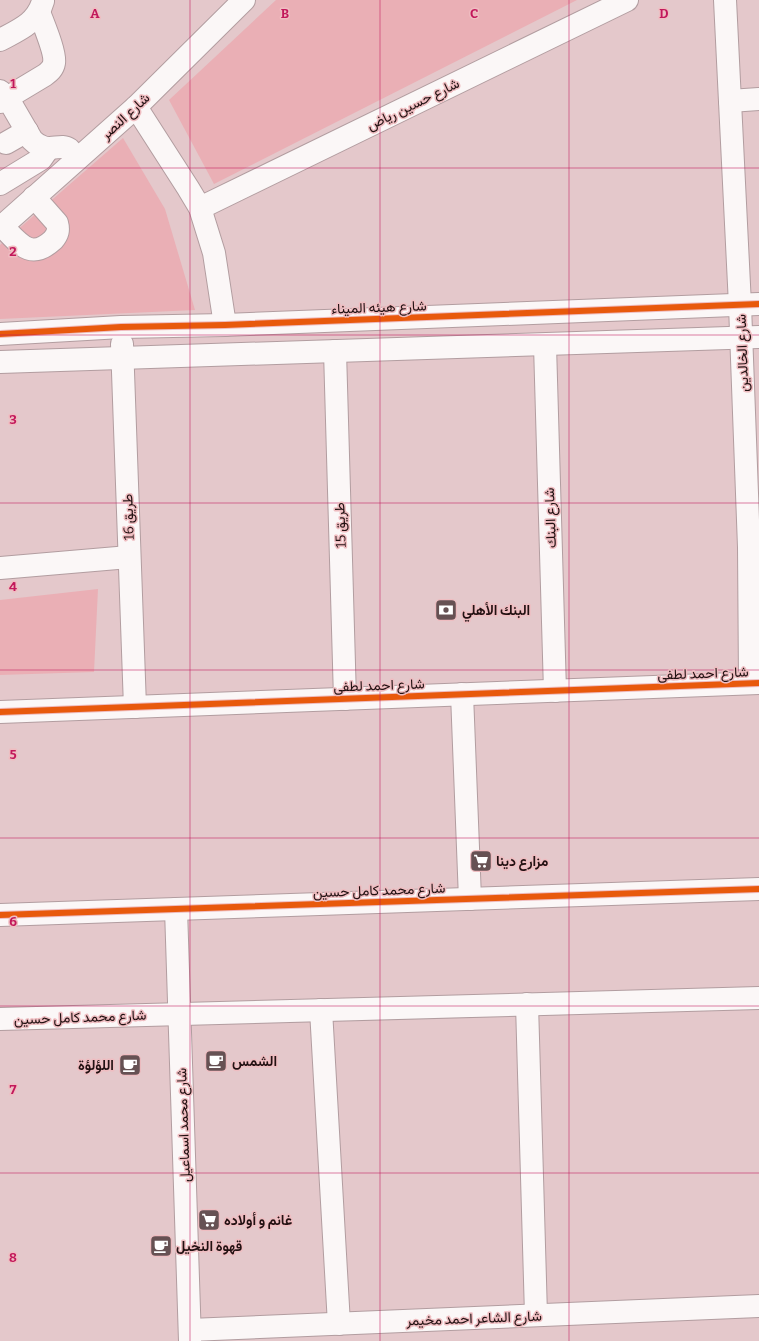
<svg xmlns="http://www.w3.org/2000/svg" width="759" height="1341" font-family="Bitter,Vazirmatn,serif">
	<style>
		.green { fill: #eaafb5 }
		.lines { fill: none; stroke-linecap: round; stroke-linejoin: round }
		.minor-casing { stroke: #b29da0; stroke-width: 24 }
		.minor { stroke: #fbf7f7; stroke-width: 22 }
		.cycleway-casing { stroke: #efbdc1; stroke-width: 8 }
		.cycleway { stroke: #e8590c; stroke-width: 6 }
		.grid { fill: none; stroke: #c2185b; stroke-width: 1; stroke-opacity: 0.55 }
		.labels { text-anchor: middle; stroke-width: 3; stroke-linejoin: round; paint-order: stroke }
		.street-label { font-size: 14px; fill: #221112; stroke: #efbdc1 }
		.poi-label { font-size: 14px; font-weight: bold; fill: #221112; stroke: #efbdc1; text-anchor: start }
		.grid-label { font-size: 13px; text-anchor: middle; font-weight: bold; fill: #c2185b; stroke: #efbdc1; stroke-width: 3; stroke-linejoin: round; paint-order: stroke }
	</style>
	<rect width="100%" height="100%" fill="#e4c8cb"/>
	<g class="green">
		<path d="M276,0H577L214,184L169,100Z"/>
		<path d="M123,138L165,209L195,310L0,319V245Z"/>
		<path d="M98,589L94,672L0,675V600Z"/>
	</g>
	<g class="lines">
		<g class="minor-casing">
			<g id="minor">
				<path d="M725,0L740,305L749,547L750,683"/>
				<path d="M0,40C19,30 37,23 43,1"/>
				<path d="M0,91L7,97L32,140C48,156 59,142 69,149C72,152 74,157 76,160"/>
				<path d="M730,101L759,99"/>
				<path d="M0,102L45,75C49,72 53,69 54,63C56,53 43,23 39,12"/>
				<path d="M136,107L188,188L200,208L214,253L225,325"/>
				<path d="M6,143L27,131"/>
				<path d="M0,184L41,159L48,149"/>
				<path d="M200,208L627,0"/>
				<path d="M2,226C19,243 30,261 53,240C58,234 59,230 57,223L34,197"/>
				<path d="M0,228L136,107L244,0"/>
				<path d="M0,334L121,327L225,325L759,304"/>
				<path d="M122,344L135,707"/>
				<path d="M545,345L555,691"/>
				<path d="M335,351L345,699"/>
				<path d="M0,362L759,337"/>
				<path d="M0,568L129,557"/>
				<path d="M462,694L470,899"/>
				<path d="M0,712L759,683"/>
				<path d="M176,909L190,1341"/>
				<path d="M0,915L759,889"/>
				<path d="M527,1004L536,1315"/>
				<path d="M321,1010L339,1324"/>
				<path d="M0,1019L759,998"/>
				<path d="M190,1330L759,1306"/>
			</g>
		</g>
		<use href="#minor" class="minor"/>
		<g class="cycleway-casing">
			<g id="cycleway">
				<path d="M0,334L121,327L225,325L759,304"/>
				<path d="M0,712L759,683"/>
				<path d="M0,915L759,889"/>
			</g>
		</g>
		<use href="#cycleway" class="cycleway"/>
	</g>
	<path class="grid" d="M190,0V1341M380,0V1341M569,0V1341M0,168H759M0,335H759M0,503H759M0,670H759M0,838H759M0,1006H759M0,1173H759"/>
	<defs>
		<g id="bank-square" transform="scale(1.15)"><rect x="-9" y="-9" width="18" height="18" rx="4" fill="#665153" stroke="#efbdc1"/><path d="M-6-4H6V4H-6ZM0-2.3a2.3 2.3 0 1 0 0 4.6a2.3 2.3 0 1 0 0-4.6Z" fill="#fff"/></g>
		<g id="supermarket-square" transform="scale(1.15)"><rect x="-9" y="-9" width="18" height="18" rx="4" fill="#665153" stroke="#efbdc1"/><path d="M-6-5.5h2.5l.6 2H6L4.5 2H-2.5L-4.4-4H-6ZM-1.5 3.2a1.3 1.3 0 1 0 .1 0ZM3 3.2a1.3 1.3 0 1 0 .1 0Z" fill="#fff"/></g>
		<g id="cafe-square" transform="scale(1.15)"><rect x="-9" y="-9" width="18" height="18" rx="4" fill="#665153" stroke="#efbdc1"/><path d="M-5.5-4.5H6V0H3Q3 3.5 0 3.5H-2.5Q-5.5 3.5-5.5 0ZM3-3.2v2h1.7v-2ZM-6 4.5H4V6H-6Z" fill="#fff"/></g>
	</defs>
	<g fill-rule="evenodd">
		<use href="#bank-square" x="446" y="610"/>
		<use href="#supermarket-square" x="481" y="861"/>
		<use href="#cafe-square" x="216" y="1061"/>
		<use href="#cafe-square" x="130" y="1065"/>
		<use href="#supermarket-square" x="209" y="1220"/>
		<use href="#cafe-square" x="161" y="1246"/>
	</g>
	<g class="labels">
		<g class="street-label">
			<text transform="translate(413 104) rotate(-26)" y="5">شارع حسين رياض</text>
			<text transform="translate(125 116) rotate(-43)" y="5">شارع النصر</text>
			<text transform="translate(379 307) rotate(-2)" y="5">شارع هيئه الميناء</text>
			<text transform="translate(742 353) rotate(-92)" y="5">شارع الخالدين</text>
			<text transform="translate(128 517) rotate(-92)" y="5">طريق 16</text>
			<text transform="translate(550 518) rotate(-92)" y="5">شارع البنك</text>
			<text transform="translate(340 525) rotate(-92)" y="5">طريق 15</text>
			<text transform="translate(703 673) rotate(-2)" y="5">شارع احمد لطفى</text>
			<text transform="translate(379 685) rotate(-2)" y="5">شارع احمد لطفى</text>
			<text transform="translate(379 890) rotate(-2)" y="5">شارع محمد كامل حسين</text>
			<text transform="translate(80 1017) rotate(-2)" y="5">شارع محمد كامل حسين</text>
			<text transform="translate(183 1125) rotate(-92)" y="5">شارع محمد اسماعيل</text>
			<text transform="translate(474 1318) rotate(-2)" y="5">شارع الشاعر احمد مخيمر</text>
		</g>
		<g class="poi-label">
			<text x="462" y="615">البنك الأهلي</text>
			<text x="496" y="866">مزارع دينا</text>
			<text x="232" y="1066">الشمس</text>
			<text x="114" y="1070" text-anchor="end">اللؤلؤة</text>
			<text x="224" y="1225">غانم و أولاده</text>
			<text x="176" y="1251">قهوة النخيل</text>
		</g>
	</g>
	<g class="grid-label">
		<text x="95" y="18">A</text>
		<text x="285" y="18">B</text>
		<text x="474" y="18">C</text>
		<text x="664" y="18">D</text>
		<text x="13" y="88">1</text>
		<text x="13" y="256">2</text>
		<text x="13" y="424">3</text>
		<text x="13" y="591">4</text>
		<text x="13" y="759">5</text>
		<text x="13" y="926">6</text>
		<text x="13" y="1094">7</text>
		<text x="13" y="1262">8</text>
	</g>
</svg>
